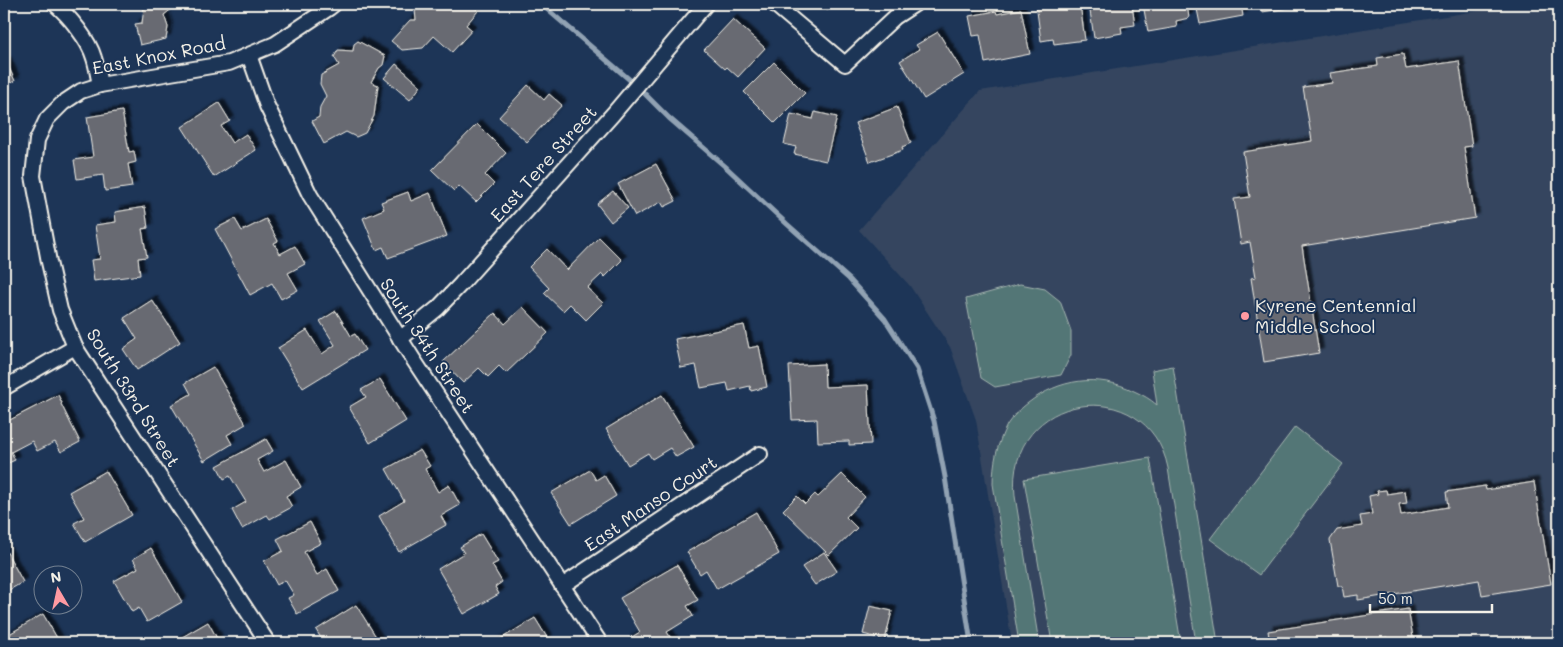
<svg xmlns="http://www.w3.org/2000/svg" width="1563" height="647" font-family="Mali,sans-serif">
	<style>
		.built { fill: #34455f }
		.green { fill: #537676; stroke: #a4b4af }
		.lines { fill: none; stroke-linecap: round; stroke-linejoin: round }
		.stream { stroke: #91a2b3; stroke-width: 5 }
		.building { fill: #686a72; stroke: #f4f1e8; filter: url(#shadow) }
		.minor-casing { stroke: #f4f1e8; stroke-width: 18 }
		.minor { stroke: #1d3557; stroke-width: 14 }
		.poi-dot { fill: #ff9aa2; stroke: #1d3557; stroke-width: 2 }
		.labels { text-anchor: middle; stroke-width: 4; stroke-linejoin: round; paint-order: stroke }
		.street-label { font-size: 18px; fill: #f4f1e8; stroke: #1d3557 }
		.poi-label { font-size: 18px; fill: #f4f1e8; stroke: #1d3557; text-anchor: start }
	</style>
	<defs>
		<filter id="shadow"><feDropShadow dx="4.5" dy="-4.5" stdDeviation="1" flood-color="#0009"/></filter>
	</defs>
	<rect width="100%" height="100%" fill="#1d3557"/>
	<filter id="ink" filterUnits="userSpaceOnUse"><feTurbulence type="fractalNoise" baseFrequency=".02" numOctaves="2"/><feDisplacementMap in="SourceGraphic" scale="10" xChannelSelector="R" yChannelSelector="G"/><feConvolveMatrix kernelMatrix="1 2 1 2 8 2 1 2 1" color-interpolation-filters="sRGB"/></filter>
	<g filter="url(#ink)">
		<path class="built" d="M1520,4H1559V643H1012L976,420L950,347L910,286L859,230L980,91Z"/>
		<g class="green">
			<path d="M1020,284L1045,289L1060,301L1071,331V355L1061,375L995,387L981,378L966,299Z"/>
			<path d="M1173,366L1218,643H1196L1168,468C1148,371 1004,391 1015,496L1039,643H1019L993,484C993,463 997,444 1007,425C1012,417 1020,409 1028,403C1059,379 1098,373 1134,391C1143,395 1150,399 1157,405L1152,370Z"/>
			<path d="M1295,427L1343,464L1259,575L1210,539Z"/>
			<path d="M1150,458L1181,643H1052L1024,479Z"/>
		</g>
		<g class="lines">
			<path class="stream" d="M541,4L637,86L669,118L727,168L787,224L849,279L885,319L917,369L934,421L945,477L971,643"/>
		</g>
		<g class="building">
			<path d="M149,4H178L164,15L168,27L166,39L140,45L135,24L142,23L144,8L150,6Z"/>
			<path d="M425,4H471L478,11L466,25L472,30L452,52L434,36L423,48L402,50L391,41L410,20H416L415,10L426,8Z"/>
			<path d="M822,4H836L826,10Z"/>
			<path d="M1036,4H1080L1085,40L1054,44L1053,39L1041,41Z"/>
			<path d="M1089,4H1132L1135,25L1121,27L1122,33L1094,38Z"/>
			<path d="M1143,4H1187L1189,18L1176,21L1177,27L1148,32Z"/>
			<path d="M1196,4H1241L1243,16L1200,24Z"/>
			<path d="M1261,4H1304V6L1262,12Z"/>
			<path d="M1021,9L1030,54L985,63L980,35L973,36L969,16L996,11L997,14Z"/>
			<path d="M733,19L765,48L738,77L727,67L725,69L704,50Z"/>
			<path d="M938,32L964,74L924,99L900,61L919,49L916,45Z"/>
			<path d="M358,41L385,56L383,65L379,68L371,82L378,85L374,116L365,133L356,137L346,132L324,144L312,121L319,117L320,107L326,96L320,84L321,75L339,65L334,57L338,50L353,51L354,44Z"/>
			<path d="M1403,54L1406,69L1459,61L1472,146L1464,147L1475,218L1302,246L1319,353L1264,362L1251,278L1256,277L1250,242L1241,244L1234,199L1250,197L1243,152L1312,141L1303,87L1332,83L1330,73L1378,66L1377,58Z"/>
			<path d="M6,61L15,81L4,86V62Z"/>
			<path d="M774,62L805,93L775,123L744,92Z"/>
			<path d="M396,64L421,86L410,100L384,78Z"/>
			<path d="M528,85L544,100L549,94L562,105L527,142L499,117Z"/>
			<path d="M219,103L230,121L221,126L232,143L246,134L256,150L214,177L182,127Z"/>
			<path d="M897,107L911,143L902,147L903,150L870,162L855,123Z"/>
			<path d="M122,111L129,152L134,151L136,162L128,164L132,187L105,191L103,175L77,179L74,160L93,157L87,117Z"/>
			<path d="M815,112L837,117L826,161L794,154L796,147L784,144L791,114L813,119Z"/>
			<path d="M477,124L506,153L485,175L494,184L476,202L459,186L454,191L432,170Z"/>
			<path d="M656,164L676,201L664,207L661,202L635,216L618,184Z"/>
			<path d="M613,191L628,208L611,222L597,204Z"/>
			<path d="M408,192L411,201L430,193L447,236L388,258L383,247L376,250L363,218L384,209L381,202Z"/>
			<path d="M145,207L148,228L142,229L147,257L138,258L140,275L94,281L91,260L100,259L95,225L116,222L115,212Z"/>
			<path d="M235,219L242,231L266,219L278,241L274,243L280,254L295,246L305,264L288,273L298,290L281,299L272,283L250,295L215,229Z"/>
			<path d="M599,237L622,260L605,277L602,274L587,288L603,303L586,320L570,304L563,311L544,293L549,288L529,267L547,249L567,270Z"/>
			<path d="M152,300L180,342L137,370L123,349L137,339L124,318Z"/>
			<path d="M523,307L548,333L506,373L499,366L488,377L479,368L463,383L443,362L495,313L505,324Z"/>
			<path d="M336,311L351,336L355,334L365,350L303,388L278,348L307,330L322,354L335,345L320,321Z"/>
			<path d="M744,325L749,348L759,346L767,387L751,391L750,386L729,391L727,383L701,388L696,365L681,368L675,339Z"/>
			<path d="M824,364L825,387L868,385L871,444L849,445V441L818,442L817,419L792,420L789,366Z"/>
			<path d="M213,367L246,424L227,435L232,444L204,461L171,405L191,394L185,383Z"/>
			<path d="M380,379L406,421L370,443L349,407L366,397L361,390Z"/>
			<path d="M58,395L62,403L61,404L80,442L61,452L55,442L37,451L32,441L11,452L15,460L4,465V423Z"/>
			<path d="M662,395L694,447L676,457L670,448L652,459L648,453L628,465L606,429Z"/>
			<path d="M266,439L273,451L257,460L264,472L286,460L301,487L286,496L292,507L270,519L267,515L242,529L232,510L246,502L230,476L224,479L217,466Z"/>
			<path d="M420,450L430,466L425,469L438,492L449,485L460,505L441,516L446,525L399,552L379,516L404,501L386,469Z"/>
			<path d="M590,470L596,480L604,475L616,496L571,524L551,493Z"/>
			<path d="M106,471L132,515L85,542L74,523L84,518L69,492Z"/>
			<path d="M842,474L865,497L846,517L857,528L829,555L783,510L797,496L805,504L815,494L818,497Z"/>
			<path d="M1534,482L1551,584L1482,595L1479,580L1358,600V595L1344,597L1342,586H1338L1330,540L1337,530L1362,526L1360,516L1372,514L1369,496L1378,494L1377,491L1386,490L1387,494L1405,491L1407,503L1399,504L1401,515L1448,507L1446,492L1485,486L1486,490Z"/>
			<path d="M756,512L779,554L717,589L706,570L700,574L687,552Z"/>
			<path d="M310,522L321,543L304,552L317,575L327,569L339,591L297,614L288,598L294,595L285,580L277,585L264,561L283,551L277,539Z"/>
			<path d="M481,534L498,562L492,565L502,582L495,587L499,594L464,614L438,569L464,553L460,547Z"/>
			<path d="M4,547L23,582L4,593Z"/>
			<path d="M151,548L182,602L147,622L139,608L132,612L114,581L138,568L133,559Z"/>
			<path d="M824,552L837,571L815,585L802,567Z"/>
			<path d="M677,565L698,600L687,606L693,616L667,632L674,643H629L627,640L640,632L620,598Z"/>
			<path d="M356,605L380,643H324L316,630Z"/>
			<path d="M870,606L892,611L885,640L863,634Z"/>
			<path d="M1408,609L1414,643H1388L1387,637L1362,641V643H1270L1268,631Z"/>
			<path d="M43,614L60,643H10L6,636Z"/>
			<path d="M535,618L548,639L541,643H494Z"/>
			<path d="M208,622L218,640L213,643H172Z"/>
		</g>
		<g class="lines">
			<g class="minor-casing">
				<g id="minor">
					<path d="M55,4C69,16 89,40 94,58C97,67 98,76 100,85"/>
					<path d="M774,4L845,64L895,17L915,4"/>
					<path d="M249,55L267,106L310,195L413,359L600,643"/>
					<path d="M400,339L438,308L461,284L613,114L706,4"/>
					<path d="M4,388L75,347"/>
					<path d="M562,586L760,454"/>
					<path d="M268,643L75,347L60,310L49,262L33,176L37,140L47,119L63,103L81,91L100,85L229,63L275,44L329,8L334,4"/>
				</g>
			</g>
			<use href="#minor" class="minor"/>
		</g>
	</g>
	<circle class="poi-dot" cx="1245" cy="316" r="5"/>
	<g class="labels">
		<g class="street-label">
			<text transform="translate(159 56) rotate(-11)" y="6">East Knox Road</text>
			<text transform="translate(544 164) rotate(-48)" y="6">East Tere Street</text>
			<text transform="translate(427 346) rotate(57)" y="6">South 34th Street</text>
			<text transform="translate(133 398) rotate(58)" y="6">South 33rd Street</text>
			<text transform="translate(651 504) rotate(-34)" y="6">East Manso Court</text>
		</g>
		<g class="poi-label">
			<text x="1255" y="312">Kyrene Centennial<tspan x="1255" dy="21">Middle School</tspan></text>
		</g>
	</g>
	<rect width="1563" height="647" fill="none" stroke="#1d3557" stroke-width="20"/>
	<rect x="10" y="10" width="1543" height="627" fill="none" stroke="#f4f1e8" stroke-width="2" filter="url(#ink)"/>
	<g transform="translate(58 590) rotate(351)"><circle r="24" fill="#1d3557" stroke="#738091"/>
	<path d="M0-4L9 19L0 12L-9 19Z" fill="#ff9aa2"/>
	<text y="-8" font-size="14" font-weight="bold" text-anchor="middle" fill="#f4f1e8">N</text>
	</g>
	<path d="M1370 604v8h122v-8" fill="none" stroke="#f4f1e8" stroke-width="2.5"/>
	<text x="1378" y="604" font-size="15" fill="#f4f1e8" stroke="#1d3557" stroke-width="4" paint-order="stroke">50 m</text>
</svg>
